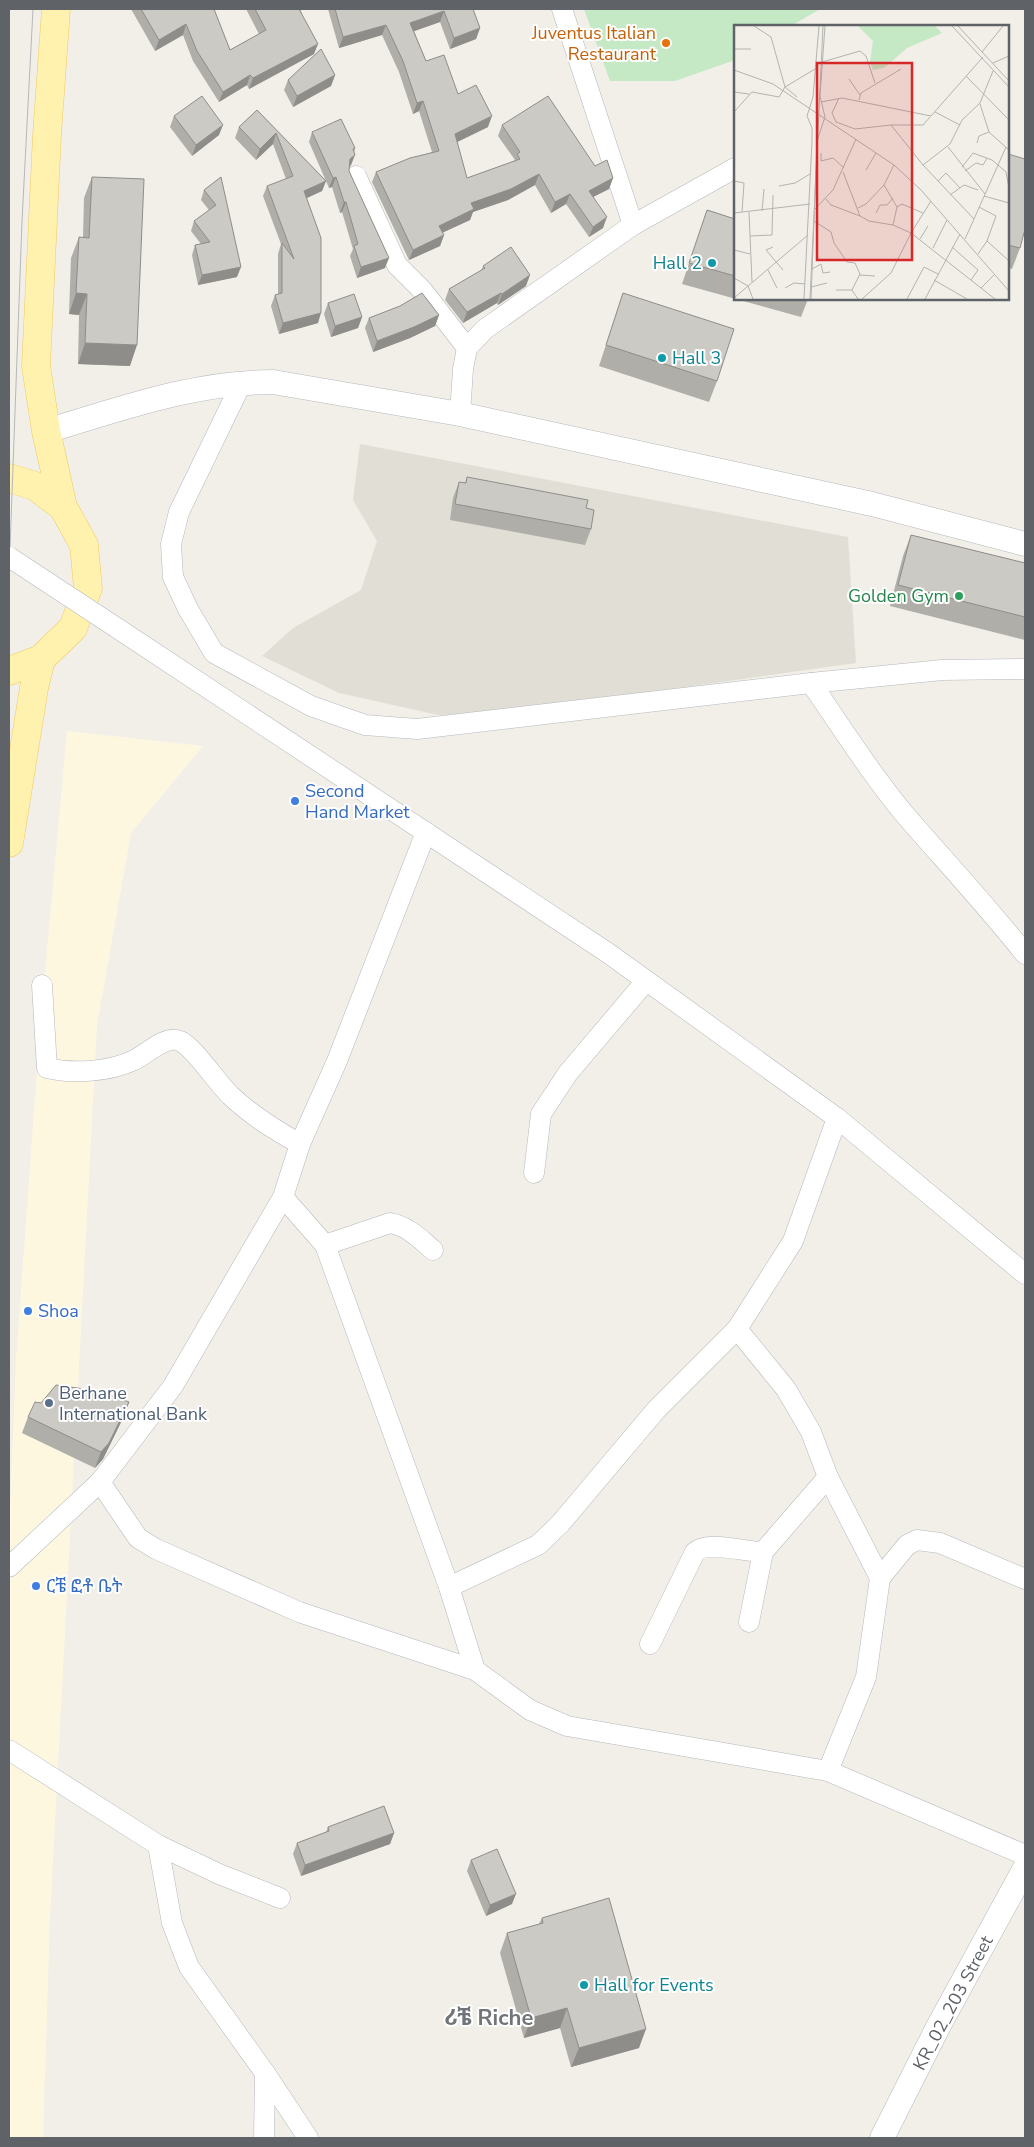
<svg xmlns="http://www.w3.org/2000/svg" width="1034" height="2147" font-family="'Nunito Sans','Noto Sans Ethiopic',sans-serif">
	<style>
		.commercial { fill: #fef7e0 }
		.education { fill: #e1ded6 }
		.green { fill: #c5e8c5 }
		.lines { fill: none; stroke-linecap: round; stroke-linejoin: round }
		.minor-casing { stroke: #b5b8bc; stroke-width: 21 }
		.tertiary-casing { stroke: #b5b8bc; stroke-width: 25 }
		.primary-casing { stroke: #f2c960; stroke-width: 29 }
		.minor { stroke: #fff; stroke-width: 20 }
		.tertiary { stroke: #fff; stroke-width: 24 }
		.primary { stroke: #fff2af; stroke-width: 28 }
		.tram { stroke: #b6b7b8; stroke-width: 1 }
		.minor-bridge-casing { stroke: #b5b8bc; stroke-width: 21; stroke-linecap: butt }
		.minor-bridge { stroke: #fff; stroke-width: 20 }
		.wall { fill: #afaea9 }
		.shaded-wall { fill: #8f8d8a }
		.building { fill: #cccac5; stroke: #8f8d8a }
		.food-dot { fill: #e8710a; stroke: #fff; stroke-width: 2 }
		.culture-dot { fill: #0f9aa8; stroke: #fff; stroke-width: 2 }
		.leisure-dot { fill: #2e9e5b; stroke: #fff; stroke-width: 2 }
		.shop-dot { fill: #3f7fe0; stroke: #fff; stroke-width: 2 }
		.service-dot { fill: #5c6f8a; stroke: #fff; stroke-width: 2 }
		.labels { text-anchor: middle; stroke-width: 4; stroke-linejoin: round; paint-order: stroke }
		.food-label { font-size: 18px; fill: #c56008; stroke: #fff; text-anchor: end }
		.culture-label { font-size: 18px; fill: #0d838f; stroke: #fff; text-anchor: start }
		.leisure-label { font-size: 18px; fill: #27864d; stroke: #fff; text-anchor: end }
		.shop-label { font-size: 18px; fill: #366cbe; stroke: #fff; text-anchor: start }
		.service-label { font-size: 18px; fill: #4e5e75; stroke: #fff; text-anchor: start }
		.street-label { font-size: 18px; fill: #5f6368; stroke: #fff }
		.district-label { font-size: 22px; font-weight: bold; fill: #70757a; stroke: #fff }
		.inset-road { fill: none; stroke: #b3b3b1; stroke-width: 1 }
		.view { fill: #d62828; fill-opacity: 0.15; stroke: #d62828; stroke-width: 2.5 }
		.inset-edge { fill: none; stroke: #5f6368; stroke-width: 2.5 }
	</style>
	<rect width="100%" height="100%" fill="#f1efe8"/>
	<path class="commercial" d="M67,731L203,746L131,833L97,1025L50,1917L43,2138H9V1532L16,1360L40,1027Z"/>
	<path class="education" d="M360,444L848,537L856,663L515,711L438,715L339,693L262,656L293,628L361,590L377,541L353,500Z"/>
	<path class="green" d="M584,9H820L791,26H735V60L675,81H610Z"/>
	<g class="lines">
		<g class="minor-casing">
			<g id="minor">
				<path d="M562,9L633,225"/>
				<path d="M356,176L397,265L423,291L467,348"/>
				<path d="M242,382L179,512L171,544L173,577L188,609L214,653L311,706L365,725L417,729L811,683C842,728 871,774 906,816C946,862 987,906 1025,954"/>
				<path d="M460,414L463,369L467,348L485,329L633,225L735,168"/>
				<path d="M117,628L608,953L837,1118L1025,1274"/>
				<path d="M811,683L942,670L1025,669"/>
				<path d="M42,985L47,1068C72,1074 108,1072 132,1061C145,1056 165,1034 180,1041C194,1047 218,1084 231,1096C252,1116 275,1130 300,1144"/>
				<path d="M534,1173L541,1114L568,1073L646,981"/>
				<path d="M283,1197L325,1245L449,1587L475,1670L530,1710L567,1726L828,1771L1025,1855"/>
				<path d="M325,1245L390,1223C408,1226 420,1239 433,1250"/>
				<path d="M737,1329L786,1389L811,1432L828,1477L880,1578"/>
				<path d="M100,1482L138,1538L156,1549L299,1612L475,1670"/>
				<path d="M9,1567L100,1482L173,1386L283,1197L300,1144L337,1061L426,832"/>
				<path d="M449,1587L538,1545L560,1524L656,1410L737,1329L793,1241L837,1118"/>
				<path d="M749,1622L763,1552"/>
				<path d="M650,1644L695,1552C708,1540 744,1552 763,1552L828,1477"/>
				<path d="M9,1750L158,1845L172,1923L189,1967L265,2073L308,2138"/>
				<path d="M828,1771L866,1677L880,1578L907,1545L917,1540L940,1543L1025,1579"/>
				<path d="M158,1845L219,1874L280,1898"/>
				<path d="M264,2138L265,2073"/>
			</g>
		</g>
		<g class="tertiary-casing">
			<g id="tertiary">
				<path d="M46,431C121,409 193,382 273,382L460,414L872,504L1025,544"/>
				<path d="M882,2138L938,2027L1025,1868"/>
			</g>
		</g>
		<g class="primary-casing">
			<g id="primary">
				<path d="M56,9L47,135L36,366L46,431L63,507"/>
				<path d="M9,478L35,486L63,507L84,545L88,588L73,628L41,659L9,671"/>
				<path d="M9,843L34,688L41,659"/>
			</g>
		</g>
		<use href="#minor" class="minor"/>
		<use href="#tertiary" class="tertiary"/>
		<use href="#primary" class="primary"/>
		<path class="tram" d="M9,576L22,221L33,9"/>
		<g class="minor-bridge-casing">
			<path id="minor-bridge" d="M9,557L117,628"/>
		</g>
		<use href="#minor-bridge" class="minor-bridge"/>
	</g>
	<g class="wall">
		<path d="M131,9H214L230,50L259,34L246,9H301V11L314,54L249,89L247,85L219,102L193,61L183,35L155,51Z"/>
		<path d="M328,9H473L480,28L476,39L450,49L440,22L414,31L426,61L488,127L457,142L467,178L514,161L515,160L498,136L502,125L595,166L613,178L609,189L593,197L603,228L589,237L566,204L551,213L535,185L508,200L473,212L470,220L442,233L444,235L440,246L409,260L372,182L376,172L432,152L419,111L413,114L399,72L382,35L339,48Z"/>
		<path d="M335,75L331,86L293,107L284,90L288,80Z"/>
		<path d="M257,110L326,181L309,142L312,132L355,148L351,165L349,167V171L385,268L357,278L350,256L353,249L342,212L340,213L332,187L329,188L326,181L322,191L307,198L318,323L279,334L271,306L275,295L278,294V254L281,244L263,196L267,186L286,179L273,144L256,160L235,138L239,127Z"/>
		<path d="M174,116L219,135L192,156L170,127Z"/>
		<path d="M1008,154L1020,248L1012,269L1008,268Z"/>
		<path d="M92,177L130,366L78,364L79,315L69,314L71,258L79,237H83L84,198Z"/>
		<path d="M221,177L237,277L198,285L192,255L195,245L201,244L191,231L194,221L209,210L201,200L204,190Z"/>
		<path d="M707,210L735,219V299H808L801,317L682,284Z"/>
		<path d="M483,266L526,286L498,305L497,303L463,323L445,300L449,289L481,271Z"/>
		<path d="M623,293L717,381L709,402L599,366Z"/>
		<path d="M328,303L362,317L358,328L331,337L324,314Z"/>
		<path d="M439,315L435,326L410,338L373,352L365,328L369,318Z"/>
		<path d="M467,477L586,508L591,529L585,545L450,520L453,498L459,482L465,483Z"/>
		<path d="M911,535L1025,563V640L890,606L903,556Z"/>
		<path d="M129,1402L123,1418L103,1459L95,1468L22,1433L28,1417L41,1403Z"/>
		<path d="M328,1827L394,1833L390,1844L301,1876L293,1854L297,1843L326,1832Z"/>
		<path d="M471,1860L512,1904L486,1916L467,1871Z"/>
		<path d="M542,1918L639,2048L571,2067L560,2028L524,2038L500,1953L507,1933L539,1924Z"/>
	</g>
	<g class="shaded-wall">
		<path d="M444,11L440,22L406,34L410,23Z"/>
		<path d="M186,24L183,35L155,51L159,40Z"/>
		<path d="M386,25L382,35L339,48L343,37Z"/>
		<path d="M480,28L476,39L450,49L454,38Z"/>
		<path d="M318,44L314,54L249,89L253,78Z"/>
		<path d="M250,75L247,85L219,102L223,92Z"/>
		<path d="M335,75L331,86L293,107L297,96Z"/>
		<path d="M423,101L419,111L413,114L417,103Z"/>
		<path d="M492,116L488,127L451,145L455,134Z"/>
		<path d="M223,125L219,135L192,156L196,145Z"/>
		<path d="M276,133L273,144L256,160L260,149Z"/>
		<path d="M355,148L351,158L355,155L351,165L346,170L353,149Z"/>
		<path d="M539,174L535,185L508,200L473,212L470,220L435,236L439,226L471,203Z"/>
		<path d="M336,177L332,187L329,188L333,178Z"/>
		<path d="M613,178L609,189L585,201L589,191Z"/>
		<path d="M326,181L322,191L300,201L304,191Z"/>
		<path d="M570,194L566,204L551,213L555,202Z"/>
		<path d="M344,202H346L342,212L340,213Z"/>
		<path d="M607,217L603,228L589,237L593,227Z"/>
		<path d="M444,235L440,246L409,260L413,250Z"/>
		<path d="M389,258L385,268L357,278L361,267Z"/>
		<path d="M241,267L237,277L198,285L202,275Z"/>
		<path d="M530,275L526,286L498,305L502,294Z"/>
		<path d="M76,293L87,294L79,315L69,314Z"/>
		<path d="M501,293L497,303L463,323L467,312Z"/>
		<path d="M321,313L318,323L279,334L283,323Z"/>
		<path d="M439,315L435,326L410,338L373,352L377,341Z"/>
		<path d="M362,317L358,328L331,337L335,326Z"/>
		<path d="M85,343L137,345L130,366L78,364Z"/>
		<path d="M129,1402L123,1418L103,1459L95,1468L101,1452Z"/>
		<path d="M394,1833L390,1844L301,1876L305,1865Z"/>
		<path d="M516,1894L512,1904L486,1916L490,1905Z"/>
		<path d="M567,2008L560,2028L524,2038L531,2018Z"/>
		<path d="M646,2029L639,2048L571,2067L579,2048Z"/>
	</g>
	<g class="building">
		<path d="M141,9H214L230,50L266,30L255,9H299L318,44L253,78L250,75L223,92L197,51L186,24L159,40Z"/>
		<path d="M335,9H473L480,28L454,38L444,11L410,23L426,61L444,55L458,94L476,85L492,116L455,134L467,178L520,159L517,154L520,152L502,125L548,96L595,166L607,160L613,178L589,191L607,217L593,227L570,194L555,202L539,174L511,189L471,203L474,209L439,226L444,235L413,250L376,172L410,158L439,151L423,101L417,103L403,61L386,25L343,37Z"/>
		<path d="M321,49L335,75L297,96L288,80Z"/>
		<path d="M202,96L223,125L196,145L174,116Z"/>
		<path d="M257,110L326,181L304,191L321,238V313L283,323L275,295L282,293V243L294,259L267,186L293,176L276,133L260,149L239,127Z"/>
		<path d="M341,119L355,148L353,149L355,155L350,159L349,171L389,258L361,267L354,246L358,244L346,202H344L336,177L333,178L312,132Z"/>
		<path d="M1008,154L1025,159V229L1020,248L1008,245Z"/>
		<path d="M92,177L144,179L137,345L85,343L87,294L76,293L79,237L89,238Z"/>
		<path d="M221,177L241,267L202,275L195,245L210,242L194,221L216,205L204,190Z"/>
		<path d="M707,210L735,219V276L689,263Z"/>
		<path d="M511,247L530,275L502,294L501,293L467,312L449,289L485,268L483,266Z"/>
		<path d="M422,293L439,315L414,327L377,341L369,318L400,306Z"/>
		<path d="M623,293L734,329L717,381L606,345Z"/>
		<path d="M354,294L362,317L335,326L328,303Z"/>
		<path d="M467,477L588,500L586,508L594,510L591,529L455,504L459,482L466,483Z"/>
		<path d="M911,535L1025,563V617L898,585Z"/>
		<path d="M56,1385L98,1391L129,1402L109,1443L101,1452L28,1417L35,1402L41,1403Z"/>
		<path d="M384,1806L394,1833L305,1865L297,1843L329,1831L328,1827Z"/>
		<path d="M497,1849L516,1894L490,1905L471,1860Z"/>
		<path d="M609,1898L646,2029L579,2048L567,2008L531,2018L507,1933L543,1923L542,1918Z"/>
	</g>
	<circle class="food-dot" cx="666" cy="43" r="5"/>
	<g class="culture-dot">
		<circle cx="712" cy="263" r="5"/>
		<circle cx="662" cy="358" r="5"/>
		<circle cx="584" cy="1985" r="5"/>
	</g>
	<circle class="leisure-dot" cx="959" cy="596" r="5"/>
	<g class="shop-dot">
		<circle cx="295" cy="801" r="5"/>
		<circle cx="28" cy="1311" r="5"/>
		<circle cx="36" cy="1586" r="5"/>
	</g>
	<circle class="service-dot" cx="49" cy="1403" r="5"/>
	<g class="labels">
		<g class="food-label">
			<text x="656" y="39">Juventus Italian<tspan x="656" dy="21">Restaurant</tspan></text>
		</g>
		<g class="culture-label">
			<text x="702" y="269" text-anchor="end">Hall 2</text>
			<text x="672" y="364">Hall 3</text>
			<text x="594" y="1991">Hall for Events</text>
		</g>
		<g class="leisure-label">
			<text x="949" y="602">Golden Gym</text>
		</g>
		<g class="shop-label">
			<text x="305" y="797">Second<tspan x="305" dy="21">Hand Market</tspan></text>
			<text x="38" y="1317">Shoa</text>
			<text x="46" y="1592">ርቼ ፎቶ ቤት</text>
		</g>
		<g class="service-label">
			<text x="59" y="1399">Berhane<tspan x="59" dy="21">International Bank</tspan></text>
		</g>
		<g class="street-label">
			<text transform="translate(953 2003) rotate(-62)" y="6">KR_02_203 Street</text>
		</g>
		<g class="district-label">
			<text x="489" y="2025">ሪቼ Riche</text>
		</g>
	</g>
	<g transform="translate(734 25)">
		<rect width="275" height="275" fill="#f1efe8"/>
		<path d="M124,1H201L208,8L173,23L150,43L139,45L136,37L139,16Z" fill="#c5e8c5"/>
		<path class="inset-road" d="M218,1L275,62M224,1L275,56M0,24H17M248,27L269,1M88,37L126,26L132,31L141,58M259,38L275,31M0,45L39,59L160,140L187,165L275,266M232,51L275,95M115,54L126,70M0,67L15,69M63,72L51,62L81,44M105,73L98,88L102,97L121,104L157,100L189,140L216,119L228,95L246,78L259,46M125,75L127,68L167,44M87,77L108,73L197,91L249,32M246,79L255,107L275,125M0,87L18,67L45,72L51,62L37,12L20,1M201,87L226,100M157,100H189L196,92M243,118L245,111L255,107M214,122L251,169M87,128V136L99,133L110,143M189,140L240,194L272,122M228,142L239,128L258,135L272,147L275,163M132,145L142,128M231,146L242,138L249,140L253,133M109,147L126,191L135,196L159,200L177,208L197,176M0,156L10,158L8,187M204,156L212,148L226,163M150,160L163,182L159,200M45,161L61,158L76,149M216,170L230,160L244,165M250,171L275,178M92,174L97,180L126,191M163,182L168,179L189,188M245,182L262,191L253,216M124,183L132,179L150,160L160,140M81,184L99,165L122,114M28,186L30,164M15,187L18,257M0,188L76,179M142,188L146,180H153L159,173M80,196L97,207L100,218L113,237L121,238L126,249L118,265L124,274M16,211L38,210L39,170M186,214L194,201M231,214L240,194M39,222L32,225L49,245M218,222L244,245L237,255M199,223L213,195M0,225L16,229M244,229L253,216L275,236M78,244L87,239L89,248L96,247M34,245L43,263M125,250L141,251M0,253L14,261L19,274M200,255L233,274M77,262L93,258M51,263L60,258L71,259M247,263L261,249M102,265H118M0,273L74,210M70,274L78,117V103L73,91L79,72L85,1M76,274L89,1M77,274L83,116L91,92L86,71L91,1M128,274L157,248L177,208L261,274M173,274L190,242L204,249M191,274L226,209"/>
		<path class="view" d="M83,38H178V235H83Z"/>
		<rect width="275" height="275" class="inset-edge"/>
	</g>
	<rect width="1034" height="2147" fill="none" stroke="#5f6368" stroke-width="20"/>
</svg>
